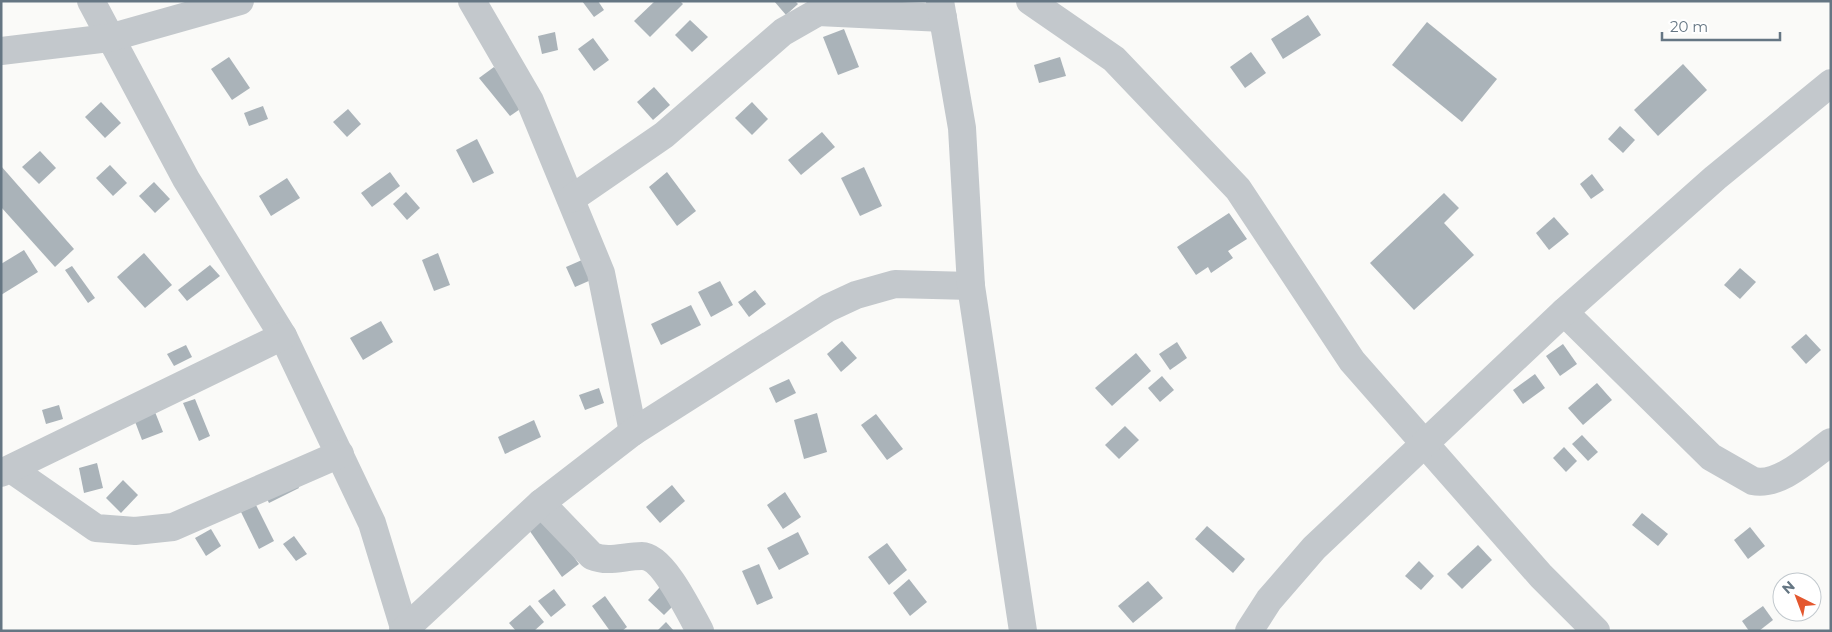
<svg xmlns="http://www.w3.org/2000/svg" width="1832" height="632" font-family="Montserrat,sans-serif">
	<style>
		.building { fill: #aab3b9 }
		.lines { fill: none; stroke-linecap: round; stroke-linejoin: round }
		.minor { stroke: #c3c8cc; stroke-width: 28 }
		.tertiary { stroke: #c3c8cc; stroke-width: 28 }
	</style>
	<rect width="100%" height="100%" fill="#fafaf8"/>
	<g class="building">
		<path d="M582,1H598L604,10L594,17Z"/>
		<path d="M655,1H680L683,4L650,37L634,21Z"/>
		<path d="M774,1H795L798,4L786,15Z"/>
		<path d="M1308,15L1321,35L1283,59L1271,39Z"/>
		<path d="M690,20L708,37L692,52L675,35Z"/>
		<path d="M1427,22L1497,79L1462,122L1392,65Z"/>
		<path d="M844,29L859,67L838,75L823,37Z"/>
		<path d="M555,32L558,50L542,54L538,36Z"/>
		<path d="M593,38L609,60L594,71L578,49Z"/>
		<path d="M1251,52L1266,73L1245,88L1230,67Z"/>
		<path d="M229,57L250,88L232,100L211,69Z"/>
		<path d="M1060,57L1066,76L1039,83L1034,65Z"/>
		<path d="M1683,64L1707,90L1658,136L1634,110Z"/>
		<path d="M494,67L526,105L510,116L479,78Z"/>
		<path d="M654,87L670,105L653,120L637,102Z"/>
		<path d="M101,102L121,123L105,138L85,117Z"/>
		<path d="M752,102L768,119L752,135L735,118Z"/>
		<path d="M263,106L268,119L249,126L244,113Z"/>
		<path d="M348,109L361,124L347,137L333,122Z"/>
		<path d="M1620,126L1635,140L1623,153L1608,139Z"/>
		<path d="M822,132L835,147L801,175L788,160Z"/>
		<path d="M477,139L494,173L473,183L456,150Z"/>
		<path d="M40,151L56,168L39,184L22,167Z"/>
		<path d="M110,165L127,183L113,196L96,178Z"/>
		<path d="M1,166L74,249L55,267L1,207Z"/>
		<path d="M864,167L882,206L860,216L841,178Z"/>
		<path d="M390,172L400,186L372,207L361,193Z"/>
		<path d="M667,172L696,211L677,226L649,187Z"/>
		<path d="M1592,174L1604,190L1591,199L1580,184Z"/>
		<path d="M287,178L300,198L271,216L259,196Z"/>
		<path d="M154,182L170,199L155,213L139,196Z"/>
		<path d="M406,192L420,208L407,220L393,204Z"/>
		<path d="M1444,193L1459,208L1444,223L1474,255L1414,310L1370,263Z"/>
		<path d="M1229,213L1247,239L1228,251L1233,258L1211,273L1208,267L1196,275L1177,247Z"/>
		<path d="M1554,217L1569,234L1549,250L1536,233Z"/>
		<path d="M24,250L38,272L1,295V264Z"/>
		<path d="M144,253L172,285L145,308L117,277Z"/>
		<path d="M438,253L450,285L434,291L422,260Z"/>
		<path d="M582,260L591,280L575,287L566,267Z"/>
		<path d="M210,265L220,276L187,301L178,290Z"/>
		<path d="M72,266L95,298L88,303L65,270Z"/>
		<path d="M1740,268L1756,282L1740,299L1724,285Z"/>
		<path d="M720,281L733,305L711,317L698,292Z"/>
		<path d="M755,290L766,304L749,317L738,302Z"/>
		<path d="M691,305L701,325L661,345L651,324Z"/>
		<path d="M381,321L393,342L363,360L350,338Z"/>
		<path d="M1806,334L1821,350L1806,364L1791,347Z"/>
		<path d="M842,341L857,358L841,372L827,354Z"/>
		<path d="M1177,342L1187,358L1170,370L1159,354Z"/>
		<path d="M1563,344L1577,364L1560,376L1546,356Z"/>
		<path d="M186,345L192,357L174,366L167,354Z"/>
		<path d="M1136,353L1151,371L1112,406L1095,388Z"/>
		<path d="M1535,374L1545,388L1523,404L1513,390Z"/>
		<path d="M1162,376L1174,390L1160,402L1148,388Z"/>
		<path d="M789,379L796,393L776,403L769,388Z"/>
		<path d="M1597,383L1612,400L1583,425L1568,408Z"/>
		<path d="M599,388L604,403L585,410L579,395Z"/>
		<path d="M195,399L210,436L199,441L183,403Z"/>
		<path d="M59,405L63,419L46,424L42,410Z"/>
		<path d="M155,412L163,432L142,440L134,419Z"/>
		<path d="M817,413L827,452L804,459L794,420Z"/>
		<path d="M876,414L903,449L887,460L861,425Z"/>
		<path d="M534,420L541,437L505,454L498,437Z"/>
		<path d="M1125,426L1139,440L1119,459L1105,445Z"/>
		<path d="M1582,435L1598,452L1588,461L1572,444Z"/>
		<path d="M1564,447L1577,461L1566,472L1553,458Z"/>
		<path d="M97,463L103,488L84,493L79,468Z"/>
		<path d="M293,476L299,488L269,503L263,491Z"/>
		<path d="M123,480L138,495L121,513L106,498Z"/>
		<path d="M672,485L685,501L660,523L646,507Z"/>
		<path d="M785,492L801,517L783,529L767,505Z"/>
		<path d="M256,505L274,541L259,549L241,512Z"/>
		<path d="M1642,513L1668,534L1658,546L1632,525Z"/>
		<path d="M544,515L579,564L562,577L527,527Z"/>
		<path d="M1207,526L1245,559L1233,573L1195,539Z"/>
		<path d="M1750,527L1765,546L1748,559L1734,540Z"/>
		<path d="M211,529L221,546L206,556L195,538Z"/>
		<path d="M798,532L809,554L779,570L767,548Z"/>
		<path d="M294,536L307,554L296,561L283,544Z"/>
		<path d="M887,543L907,570L889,585L868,557Z"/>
		<path d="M1478,545L1492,560L1462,589L1447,574Z"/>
		<path d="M1419,561L1434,576L1421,590L1405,576Z"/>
		<path d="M759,564L773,598L757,605L742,571Z"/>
		<path d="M909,579L927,602L910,616L893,593Z"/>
		<path d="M1148,581L1163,598L1133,623L1118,606Z"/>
		<path d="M660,587L676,603L664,615L648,600Z"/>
		<path d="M554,589L566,605L551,617L538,601Z"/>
		<path d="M605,596L627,627L622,631H610L592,606Z"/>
		<path d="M530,605L544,622L534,631H516L509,623Z"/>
		<path d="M1763,606L1773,620L1759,631H1749L1742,621Z"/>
		<path d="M666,622L674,631H657Z"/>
	</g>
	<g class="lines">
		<g class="minor">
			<path d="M91,1L186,179L283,336L372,523L405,631"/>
			<path d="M472,1L530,101L601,273L633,432"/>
			<path d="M1030,1L1114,59L1238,189L1352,361L1541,576L1596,631"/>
			<path d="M1,51L109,38L240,1"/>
			<path d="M571,199L664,135L783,32L818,12L943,18"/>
			<path d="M1564,312L1711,457L1753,481C1779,487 1810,457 1831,442"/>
			<path d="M11,469L96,528L135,531L173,527L340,454"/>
			<path d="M1,473L283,336"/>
			<path d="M541,503L592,556C609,563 624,556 642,556C663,556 690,613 700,631"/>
			<path d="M403,631L541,503L633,432L828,308L856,295L895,284L971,286"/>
			<path d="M1249,631L1269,600L1314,548L1564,312L1715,178L1831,83"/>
		</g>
		<path class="tertiary" d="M940,1L962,128L971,286L1023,631"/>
	</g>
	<rect width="1832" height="632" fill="none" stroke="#657683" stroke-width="5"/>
	<g transform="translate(1797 597) rotate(318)"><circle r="24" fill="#ffffff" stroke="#c1c8cd"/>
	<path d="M0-4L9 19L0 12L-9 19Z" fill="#e4572e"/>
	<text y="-8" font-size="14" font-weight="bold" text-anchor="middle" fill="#657683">N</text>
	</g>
	<path d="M1662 32v8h118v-8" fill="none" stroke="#657683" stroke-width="2.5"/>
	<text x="1670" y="32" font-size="15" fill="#657683" stroke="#ffffff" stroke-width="4" paint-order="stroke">20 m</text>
</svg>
